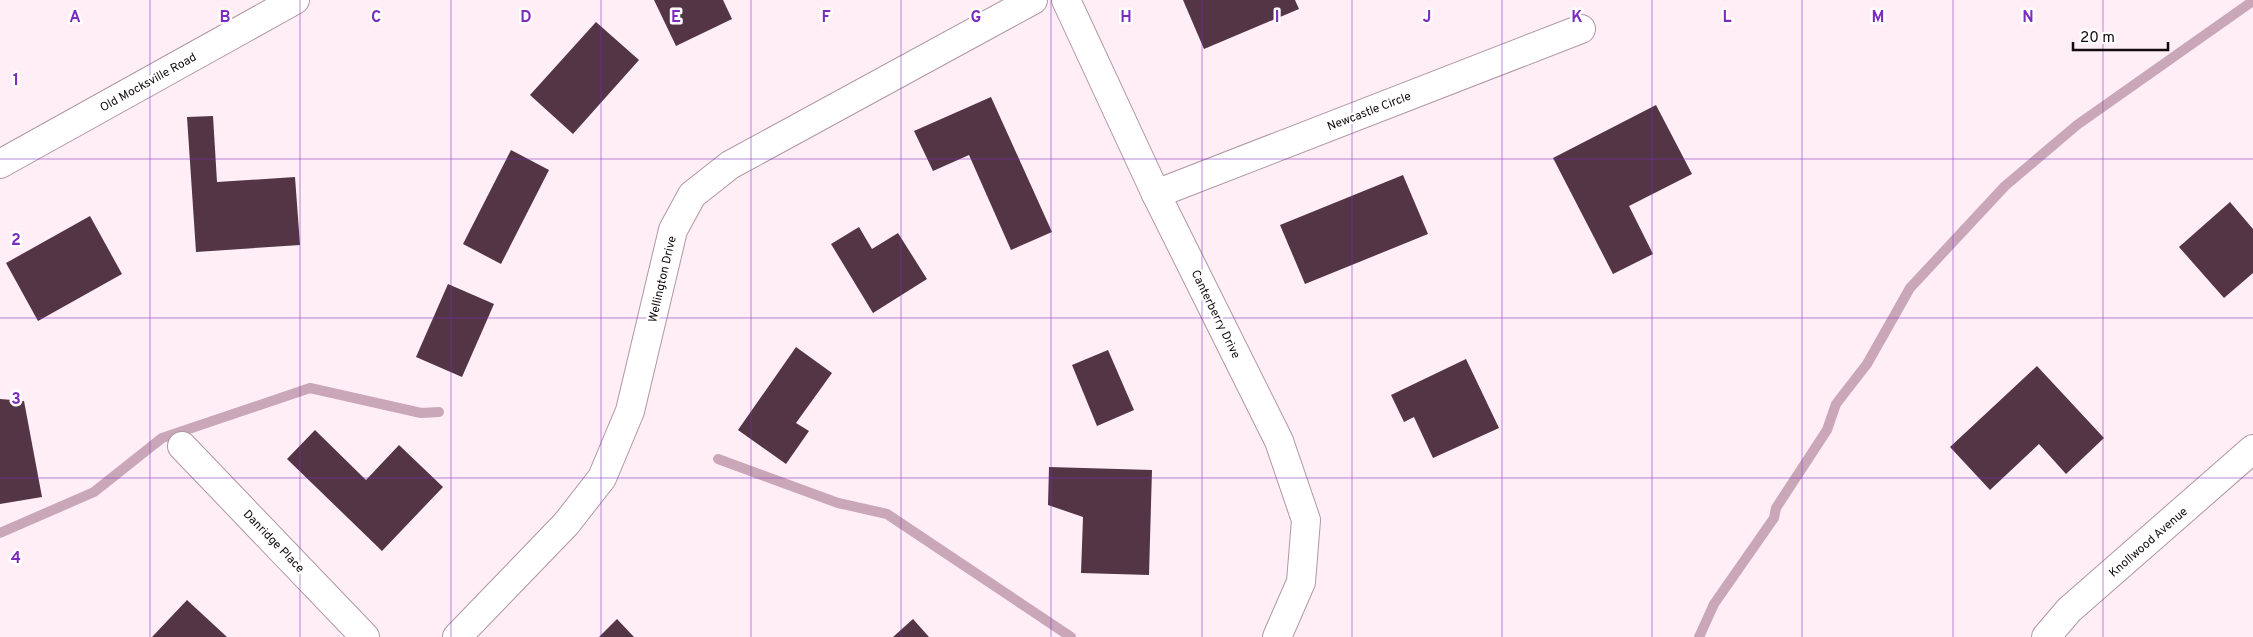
<svg xmlns="http://www.w3.org/2000/svg" width="2253" height="637" font-family="Overpass,sans-serif">
	<style>
		.lines { fill: none; stroke-linecap: round; stroke-linejoin: round }
		.stream { stroke: #caa6b9; stroke-width: 10 }
		.building { fill: #533546 }
		.minor-casing { stroke: #b096a4; stroke-width: 30 }
		.minor { stroke: #fff; stroke-width: 28 }
		.grid { fill: none; stroke: #7b2cbf; stroke-width: 1; stroke-opacity: 0.55 }
		.labels { text-anchor: middle; stroke-width: 5; stroke-linejoin: round; paint-order: stroke }
		.street-label { font-size: 12px; fill: #130a0f; stroke: #fff }
		.grid-label { font-size: 16px; text-anchor: middle; font-weight: bold; fill: #7b2cbf; stroke: #fff; stroke-width: 5; stroke-linejoin: round; paint-order: stroke }
	</style>
	<rect width="100%" height="100%" fill="#ffeef6"/>
	<g class="lines">
		<g class="stream">
			<path d="M718,459L838,503L887,514L1071,637"/>
			<path d="M0,533L94,492L162,438L310,388L421,413L439,412"/>
			<path d="M1699,637L1714,604L1774,518L1776,508L1827,430L1836,404L1867,364L1910,288L2005,186L2077,125L2253,1"/>
		</g>
	</g>
	<g class="building">
		<path d="M654,0H723L732,19L676,46Z"/>
		<path d="M1183,0H1295L1299,9L1204,49Z"/>
		<path d="M596,22L639,60L573,134L530,95Z"/>
		<path d="M991,97L1052,232L1011,250L969,155L933,171L914,131Z"/>
		<path d="M1656,105L1692,174L1629,206L1653,254L1613,274L1553,158Z"/>
		<path d="M213,116L217,182L295,177L300,245L196,252L187,117Z"/>
		<path d="M511,150L549,170L501,264L463,244Z"/>
		<path d="M1403,175L1428,234L1305,284L1280,225Z"/>
		<path d="M2230,202L2253,229V273L2224,298L2179,247Z"/>
		<path d="M90,216L122,274L38,321L6,263Z"/>
		<path d="M859,227L872,249L898,233L927,279L873,313L831,244Z"/>
		<path d="M448,284L494,304L462,377L416,357Z"/>
		<path d="M796,347L832,373L796,423L809,431L786,464L738,430Z"/>
		<path d="M1108,350L1134,410L1097,426L1072,365Z"/>
		<path d="M1466,359L1499,428L1433,458L1414,417L1404,422L1391,395Z"/>
		<path d="M2037,366L2104,438L2066,474L2039,444L1990,490L1950,447Z"/>
		<path d="M0,399L24,401L42,497L0,504Z"/>
		<path d="M315,430L366,480L399,445L443,487L382,551L287,459Z"/>
		<path d="M1049,467L1152,470L1149,575L1081,573L1083,517L1048,505Z"/>
		<path d="M187,600L227,637H152Z"/>
		<path d="M617,619L634,637H599Z"/>
		<path d="M913,619L929,637H893Z"/>
	</g>
	<g class="lines">
		<g class="minor-casing">
			<g id="minor">
				<path d="M1066,0L1156,194L1279,441L1306,520L1301,582L1277,637"/>
				<path d="M0,164L295,0"/>
				<path d="M1156,194L1581,29"/>
				<path d="M182,446L365,637"/>
				<path d="M457,637L566,524L602,478L630,411L673,230L692,195L730,165L1033,0"/>
				<path d="M2046,637L2069,610L2253,449"/>
			</g>
		</g>
		<use href="#minor" class="minor"/>
	</g>
	<path class="grid" d="M150,0V637M300,0V637M451,0V637M601,0V637M751,0V637M901,0V637M1051,0V637M1202,0V637M1352,0V637M1502,0V637M1652,0V637M1802,0V637M1953,0V637M2103,0V637M0,159H2253M0,318H2253M0,478H2253"/>
	<g class="labels">
		<g class="street-label">
			<text transform="translate(148 82) rotate(-29)" y="4">Old Mocksville Road</text>
			<text transform="translate(1369 111) rotate(-21)" y="4">Newcastle Circle</text>
			<text transform="translate(662 279) rotate(-77)" y="4">Wellington Drive</text>
			<text transform="translate(1216 314) rotate(64)" y="4">Canterberry Drive</text>
			<text transform="translate(274 541) rotate(46)" y="4">Danridge Place</text>
			<text transform="translate(2148 542) rotate(-41)" y="4">Knollwood Avenue</text>
		</g>
	</g>
	<g class="grid-label">
		<text x="75" y="22">A</text>
		<text x="225" y="22">B</text>
		<text x="376" y="22">C</text>
		<text x="526" y="22">D</text>
		<text x="676" y="22">E</text>
		<text x="826" y="22">F</text>
		<text x="976" y="22">G</text>
		<text x="1126" y="22">H</text>
		<text x="1277" y="22">I</text>
		<text x="1427" y="22">J</text>
		<text x="1577" y="22">K</text>
		<text x="1727" y="22">L</text>
		<text x="1878" y="22">M</text>
		<text x="2028" y="22">N</text>
		<text x="16" y="85">1</text>
		<text x="16" y="245">2</text>
		<text x="16" y="404">3</text>
		<text x="16" y="563">4</text>
	</g>
	<path d="M2073 42v8h95v-8" fill="none" stroke="#130a0f" stroke-width="2.5"/>
	<text x="2080" y="42" font-size="15" fill="#130a0f" stroke="#ffffff" stroke-width="4" paint-order="stroke">20 m</text>
</svg>
